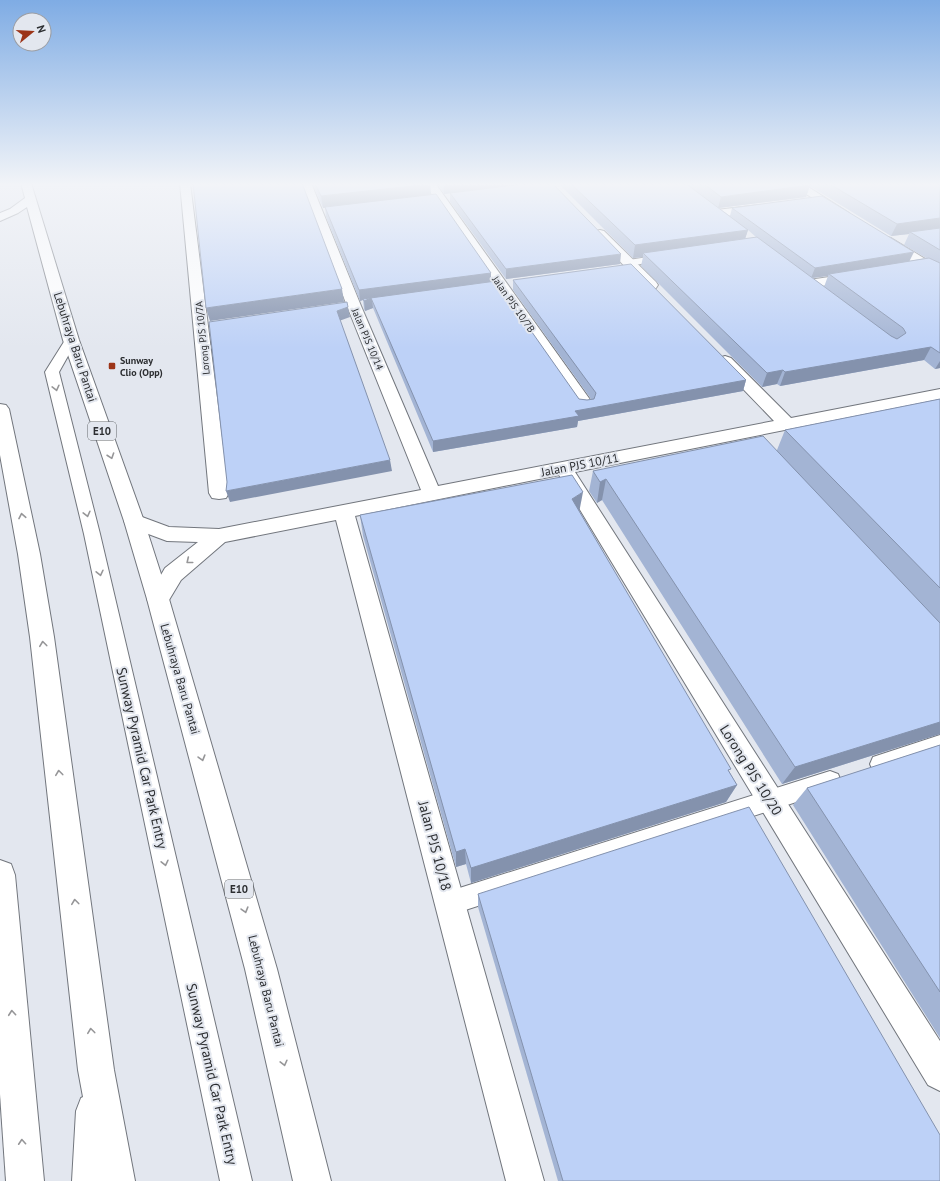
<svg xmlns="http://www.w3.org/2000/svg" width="940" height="1181" font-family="'PT Sans',sans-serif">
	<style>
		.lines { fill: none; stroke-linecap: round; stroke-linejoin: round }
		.service-casing { stroke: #72767d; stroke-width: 2 }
		.minor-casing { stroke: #72767d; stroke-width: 2 }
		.secondary-casing { stroke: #72767d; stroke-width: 2 }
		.motorway-casing { stroke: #72767d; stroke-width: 2 }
		.service { fill: #fff; fill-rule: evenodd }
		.minor { fill: #fff; fill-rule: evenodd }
		.secondary { fill: #fff; fill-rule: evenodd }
		.motorway { fill: #fff; fill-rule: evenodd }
		.wall { fill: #a3b4d4; fill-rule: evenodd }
		.shaded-wall { fill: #8492ad }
		.building { fill: #bdd1f7; stroke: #8492ad }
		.oneway { stroke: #969698 }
		.poi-dot { fill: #9c3418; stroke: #e3e7ef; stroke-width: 1.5 }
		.labels { text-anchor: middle; stroke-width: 4; stroke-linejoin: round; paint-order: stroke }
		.far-street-label { font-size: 10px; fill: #2c2e31; stroke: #e3e7ef }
		.far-poi-label { font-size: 10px; font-weight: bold; fill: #2c2e31; stroke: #e3e7ef; text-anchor: start }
		.shield { fill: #e3e7ef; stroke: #63666a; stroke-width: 1 }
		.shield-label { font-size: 11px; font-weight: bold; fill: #2c2e31 }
		.street-label { font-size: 12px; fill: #2c2e31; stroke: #e3e7ef }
		.near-street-label { font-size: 14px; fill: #2c2e31; stroke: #e3e7ef }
	</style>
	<rect width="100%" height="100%" fill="#e3e7ef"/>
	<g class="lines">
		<g class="service-casing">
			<g id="service">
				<path d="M666,254L671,257L670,259L629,266L624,263L629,260Z"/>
				<path d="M71,336L75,337L77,340L59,372L100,534L252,1181H220L84,534L45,372L67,337Z"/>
				<path d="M940,735V755L881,774L873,771L870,764L873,757Z"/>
				<path d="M830,771L838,774L841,781L838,788L830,791L450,915L441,912L438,903L441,894L450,891Z"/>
			</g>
		</g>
		<g class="minor-casing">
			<g id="minor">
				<path d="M180,183H190L229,493L226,498L219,499L212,498L209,493Z"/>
				<path d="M301,183H311L361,306L438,486L774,421L719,364L717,361L719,358L725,356L731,358L791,418L940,389V399L575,472L940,1041V1091L928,1085L559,475L355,516L544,1181H506L336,520L225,542L181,580L166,605L158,607L150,605L147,599L165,568L198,542L167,541L127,526L124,521L127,516L134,514L169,527L219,529L421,490L347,306Z"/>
				<path d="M424,183H435L591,401L593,405L591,409L585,410L579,409Z"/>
				<path d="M789,183H802L849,213L847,215H839Z"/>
				<path d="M760,205L764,206L766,208L764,210L716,218L712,216L710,214L712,212L716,210Z"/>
				<path d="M600,230L604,231L656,282L658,285L656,288H646L596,237L594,234L596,231Z"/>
				<path d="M887,237L891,238L940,268V278L935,277L883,244L881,241L883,238Z"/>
				<path d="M856,273L861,274L863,277L861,280L809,288L804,287L802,284L804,281L809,280Z"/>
			</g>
		</g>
		<g class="secondary-casing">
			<path id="secondary" d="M0,860L11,864L15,875L44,1181H6L0,1094Z"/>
		</g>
		<g class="motorway-casing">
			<g id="motorway">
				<path d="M21,183H31L79,340L144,521L169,599L277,969L331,1181H293L245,969L147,599L124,521L63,340L27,207L18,213L0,221V213L10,209L25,198Z"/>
				<path d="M0,404L6,405L9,409L40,554L54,637L114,1070L135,1181H72L76,1111L81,1098L83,1097L78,1070L30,637L18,554L0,455Z"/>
			</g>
		</g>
		<use href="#service" class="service"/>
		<use href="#minor" class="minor"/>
		<use href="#secondary" class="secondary"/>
		<use href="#motorway" class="motorway"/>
	</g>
	<g class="wall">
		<path d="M312,183H430L431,195L491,273V281L579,399L587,400L591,399L513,290V280L746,380L743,391L578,421L577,427L433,452L373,308L365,311L364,309L363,300L360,301L326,217L325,208H323Z"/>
		<path d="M437,183H552L620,264L506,279L450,202V193L444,194Z"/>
		<path d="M558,183H940V368L935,369L924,360L780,386L777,384L762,387L641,266L643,257L633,258ZM810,186L891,236L909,234L904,245L926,258L909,261L732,208L730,216L719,208L806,197ZM748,230L756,237L745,239ZM825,276H828L824,287L813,278Z"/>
		<path d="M940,399V734L782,784L602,500L597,503L589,491L593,471L777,450L785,430Z"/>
		<path d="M580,512L737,785L726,802L471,883L466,864L456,867L363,536L360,515Z"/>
		<path d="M940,745V1038L793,805L807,788Z"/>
		<path d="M478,894L940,1181H558L478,907Z"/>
	</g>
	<g class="shaded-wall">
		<path d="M444,183H542L444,194Z"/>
		<path d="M430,184L431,195L323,208L321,196Z"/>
		<path d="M810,185L806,197L718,208L721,197Z"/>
		<path d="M940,218V229L910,232L909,234L891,236L897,224Z"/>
		<path d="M748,230L744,242L643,253V257L633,258L635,245Z"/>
		<path d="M914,252L909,262L829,274L828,276L811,278L815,268Z"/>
		<path d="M621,254L620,264L506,279V269Z"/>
		<path d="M491,273V283L372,299L373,308L365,311L364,301L363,299V300L360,301L359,290Z"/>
		<path d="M342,289L344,302L210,321L206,308Z"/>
		<path d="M348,307L350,317L339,321L337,311Z"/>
		<path d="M931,347L924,360L780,386L785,372Z"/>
		<path d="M940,361V368L935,369Z"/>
		<path d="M783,370L777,384L762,387L767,373Z"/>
		<path d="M746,380L743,391L578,421L577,427L433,452V441L575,411Z"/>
		<path d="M390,460L392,471L230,502L226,491Z"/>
		<path d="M606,479L602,500L597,503L600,482Z"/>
		<path d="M583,492L579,513L572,499Z"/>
		<path d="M940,722V734L782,784L795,767Z"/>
		<path d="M737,785L726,802L471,883V868Z"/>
		<path d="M465,849L466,864L456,867V852Z"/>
	</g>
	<g class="building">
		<path d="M193,183H302L342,289L206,308Z"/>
		<path d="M315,183H430V184L321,196Z"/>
		<path d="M531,183H552L621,254L506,269L450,193Z"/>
		<path d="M570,183H685L748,230L635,245Z"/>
		<path d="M703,183H807L810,185L721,197Z"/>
		<path d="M828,183H940V218L897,224Z"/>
		<path d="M436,194L491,273L359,290L325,207Z"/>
		<path d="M822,196L914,252L815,268L732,208Z"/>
		<path d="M940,228V250L910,232Z"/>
		<path d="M757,237L891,336L897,339L906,333L903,328L829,274L929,258L940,263V353L931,347L785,372L783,370L767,373L643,253Z"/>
		<path d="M631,264L746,380L575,411L579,416L433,441L371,298L364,301L363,299L496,281L579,399L587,400L594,399L596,393L513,280Z"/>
		<path d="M347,302L348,307L337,311L390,460L226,491L227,482L209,322Z"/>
		<path d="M940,399V588L785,430Z"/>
		<path d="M763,436L940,623V722L795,767L606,479L600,482L593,471Z"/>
		<path d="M572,475L583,492L572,499L731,769L728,770L737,785L471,868L465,849L456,852L360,515Z"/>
		<path d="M940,745V992L807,788Z"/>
		<path d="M749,807L940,1135V1181H563L478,894Z"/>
	</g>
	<defs><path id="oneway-chevron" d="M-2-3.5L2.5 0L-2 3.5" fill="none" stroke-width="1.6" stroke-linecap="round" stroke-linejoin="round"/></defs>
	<g class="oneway">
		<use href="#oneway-chevron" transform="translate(56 388) rotate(76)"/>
		<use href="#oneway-chevron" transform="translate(111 456) rotate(71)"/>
		<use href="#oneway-chevron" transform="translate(87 514) rotate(76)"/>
		<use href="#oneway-chevron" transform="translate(22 516) rotate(-101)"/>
		<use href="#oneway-chevron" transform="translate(189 561) rotate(141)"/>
		<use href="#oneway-chevron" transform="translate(100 573) rotate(77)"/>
		<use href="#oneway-chevron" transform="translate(43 644) rotate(-97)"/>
		<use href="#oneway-chevron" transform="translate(202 758) rotate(74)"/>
		<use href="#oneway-chevron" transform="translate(59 773) rotate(-97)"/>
		<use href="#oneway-chevron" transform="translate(165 863) rotate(77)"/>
		<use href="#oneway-chevron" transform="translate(75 902) rotate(-97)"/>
		<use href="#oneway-chevron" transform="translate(245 910) rotate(74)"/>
		<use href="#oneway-chevron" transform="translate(12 1013) rotate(-95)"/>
		<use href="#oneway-chevron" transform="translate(91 1031) rotate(-97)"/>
		<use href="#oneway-chevron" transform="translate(284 1063) rotate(76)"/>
		<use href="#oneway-chevron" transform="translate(22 1142) rotate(-94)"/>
	</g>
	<linearGradient id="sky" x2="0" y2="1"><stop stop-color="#7face4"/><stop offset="0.53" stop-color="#f2f4f8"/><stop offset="1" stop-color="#f2f4f8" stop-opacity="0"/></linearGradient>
	<rect width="940" height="348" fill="url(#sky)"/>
	<rect class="poi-dot" x="108" y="362" width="8" height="8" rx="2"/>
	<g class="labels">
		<g class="far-street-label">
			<text transform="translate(514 304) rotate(55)" y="4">Jalan PJS 10/7B</text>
			<text transform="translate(202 338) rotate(-96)" y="4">Lorong PJS 10/7A</text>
			<text transform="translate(368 339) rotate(67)" y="4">Jalan PJS 10/14</text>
		</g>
		<g class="far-poi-label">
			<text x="120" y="364">Sunway<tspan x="120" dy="12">Clio (Opp)</tspan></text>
		</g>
		<g class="shield">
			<rect x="88" y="422" width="28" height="18" rx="3"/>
			<rect x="225" y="880" width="28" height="18" rx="3"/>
		</g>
		<g class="shield-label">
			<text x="102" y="435">E10</text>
			<text x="239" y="893">E10</text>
		</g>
		<g class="street-label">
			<text transform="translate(75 347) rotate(72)" y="4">Lebuhraya Baru Pantai</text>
			<text transform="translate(580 465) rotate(-11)" y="4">Jalan PJS 10/11</text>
			<text transform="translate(180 679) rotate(74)" y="4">Lebuhraya Baru Pantai</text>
			<text transform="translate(266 991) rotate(76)" y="4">Lebuhraya Baru Pantai</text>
		</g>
		<g class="near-street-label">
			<text transform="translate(142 758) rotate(77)" y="5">Sunway Pyramid Car Park Entry</text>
			<text transform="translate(751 770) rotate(58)" y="5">Lorong PJS 10/20</text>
			<text transform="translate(435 846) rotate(75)" y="5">Jalan PJS 10/18</text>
			<text transform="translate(212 1074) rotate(77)" y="5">Sunway Pyramid Car Park Entry</text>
		</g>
	</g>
	<g transform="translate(32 32) rotate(72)"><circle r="19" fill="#e3e7ef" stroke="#9a9da3"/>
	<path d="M0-3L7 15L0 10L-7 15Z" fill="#9c3418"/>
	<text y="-6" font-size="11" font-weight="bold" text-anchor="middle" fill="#2c2e31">N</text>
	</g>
</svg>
